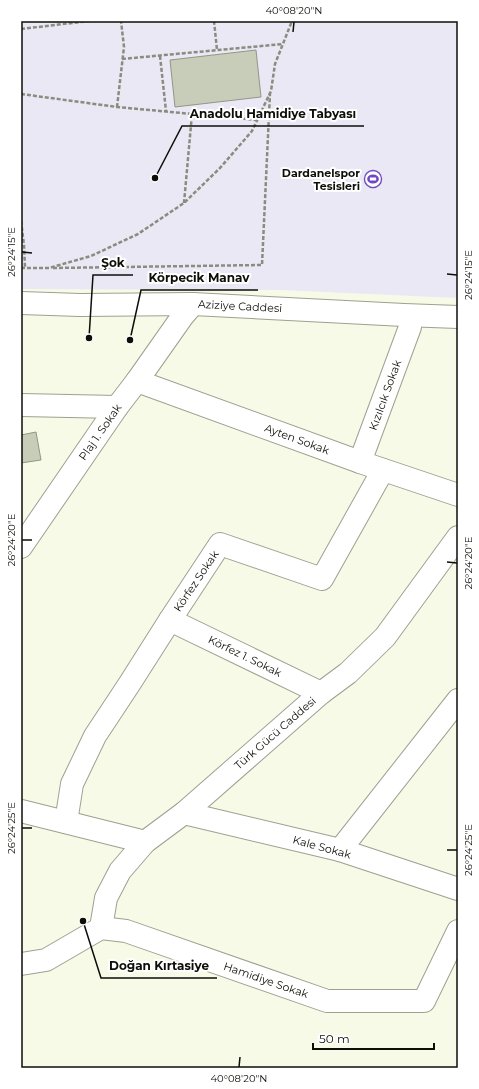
<svg xmlns="http://www.w3.org/2000/svg" width="479" height="1089" font-family="Montserrat,sans-serif">
	<style>
		.green { fill: #eae8f5 }
		.building { fill: #c8cdba; stroke: #929685 }
		.lines { fill: none; stroke-linecap: round; stroke-linejoin: round }
		.minor-casing { stroke: #9da190; stroke-width: 24 }
		.path { stroke: #898c7f; stroke-width: 2.5; stroke-dasharray: 4 2; stroke-linecap: butt }
		.minor { stroke: #fff; stroke-width: 22 }
		.ticks { fill: none; stroke: #0d0e08; stroke-width: 1.5 }
		.labels { text-anchor: middle; stroke-width: 4; stroke-linejoin: round; paint-order: stroke }
		.poi-label { font-size: 11px; font-weight: bold; fill: #0d0e08; stroke: #fff; text-anchor: end }
		.street-label { font-size: 11px; fill: #0d0e08; stroke: #fff }
		.leader { fill: none; stroke: #0d0e08; stroke-width: 1.5 }
		.callout-dot { fill: #0d0e08; stroke: #fff; stroke-width: 1.5 }
		.callout-label { font-size: 12px; text-anchor: middle; font-weight: bold; fill: #0d0e08; stroke: #fff; stroke-width: 4; stroke-linejoin: round; paint-order: stroke }
		.neatline { fill: none; stroke: #0d0e08; stroke-width: 1.5 }
		.ticks-label { font-size: 10px; text-anchor: middle; fill: #0d0e08 }
	</style>
	<rect width="100%" height="100%" fill="#f6fae7"/>
	<path class="green" d="M21,21H458V298L281,290L21,289Z"/>
	<g class="building">
		<path d="M256,50L261,97L175,107L170,60Z"/>
		<path d="M36,432L41,460L21,463V435Z"/>
	</g>
	<g class="lines">
		<g class="minor-casing">
			<g id="minor">
				<path d="M21,303L80,305L193,304L404,315L458,317"/>
				<path d="M137,381L360,462L458,495"/>
				<path d="M21,405L117,407"/>
				<path d="M360,462L410,327"/>
				<path d="M21,547L117,407L137,381L182,317L193,304"/>
				<path d="M170,620L321,693"/>
				<path d="M21,811L145,842"/>
				<path d="M184,813L340,850L458,889"/>
				<path d="M66,822L72,784L95,736L130,683L170,620L220,544L322,579L383,470"/>
				<path d="M340,850L458,700"/>
				<path d="M101,928L106,898L120,871L145,842L184,813L321,693L348,673L385,637L458,537"/>
				<path d="M21,964L46,960L101,928L126,931L327,1001H424L458,931"/>
			</g>
		</g>
		<g class="path">
			<path d="M214,21L217,50"/>
			<path d="M21,29L89,21"/>
			<path d="M160,56L166,111"/>
			<path d="M122,59L283,44"/>
			<path d="M21,94L117,107L257,120"/>
			<path d="M117,107L124,47L121,21"/>
			<path d="M184,203L192,114"/>
			<path d="M21,221L24,245L25,268"/>
			<path d="M21,268H49L91,256L138,234L184,203L220,168L252,131L271,91L275,64L292,21"/>
			<path d="M53,268L262,265L270,93"/>
		</g>
		<use href="#minor" class="minor"/>
	</g>
	<path class="ticks" d="M293,32L294,22M22,252L32,253M447,274L457,275M22,540H32M447,562L457,563M22,828H32M447,850H457M239,1067L240,1057"/>
	<defs>
		<g id="stadium-ring" transform="scale(0.9)"><circle r="9.5" fill="#fff" stroke="#6f49c2" stroke-width="1.5"/><path d="M0-5a6.5 5 0 1 0 0 10a6.5 5 0 1 0 0-10ZM-3.5-1.8h7v3.6h-7Z" fill="#6f49c2"/></g>
	</defs>
	<g fill-rule="evenodd">
		<use href="#stadium-ring" x="373" y="179"/>
	</g>
	<g class="labels">
		<g class="poi-label">
			<text x="360" y="177">Dardanelspor<tspan x="360" dy="13">Tesisleri</tspan></text>
		</g>
		<g class="street-label">
			<text transform="translate(240 306) rotate(3)" y="4">Aziziye Caddesi</text>
			<text transform="translate(385 395) rotate(-70)" y="4">Kızılcık Sokak</text>
			<text transform="translate(100 432) rotate(-55)" y="4">Plaj 1. Sokak</text>
			<text transform="translate(297 439) rotate(20)" y="4">Ayten Sokak</text>
			<text transform="translate(196 581) rotate(-56)" y="4">Körfez Sokak</text>
			<text transform="translate(245 656) rotate(26)" y="4">Körfez 1. Sokak</text>
			<text transform="translate(275 733) rotate(-41)" y="4">Türk Gücü Caddesi</text>
			<text transform="translate(322 847) rotate(15)" y="4">Kale Sokak</text>
			<text transform="translate(266 980) rotate(19)" y="4">Hamidiye Sokak</text>
		</g>
	</g>
	<path class="leader" d="M155 178L182 126H364M89 338L93 275H133M130 340L141 290H258M83 921L101 978H217"/>
	<g class="callout-dot">
		<circle cx="155" cy="178" r="4"/>
		<circle cx="89" cy="338" r="4"/>
		<circle cx="130" cy="340" r="4"/>
		<circle cx="83" cy="921" r="4"/>
	</g>
	<g class="callout-label">
		<text x="273" y="118">Anadolu Hamidiye Tabyası</text>
		<text x="113" y="267">Şok</text>
		<text x="199" y="282">Körpecik Manav</text>
		<text x="159" y="970">Doğan Kırtasiye</text>
	</g>
	<rect width="479" height="1089" fill="none" stroke="#ffffff" stroke-width="44"/>
	<path d="M313 1043v6h121v-6" fill="none" stroke="#0d0e08" stroke-width="2"/>
	<text x="319" y="1043" font-size="12" fill="#0d0e08" stroke="#ffffff" stroke-width="3" paint-order="stroke">50 m</text>
	<rect x="22" y="22" width="435" height="1045" class="neatline"/>
	<g class="ticks-label">
		<text x="294" y="14">40°08'20"N</text>
		<text transform="translate(11 252) rotate(-90)" y="4">26°24'15"E</text>
		<text transform="translate(468 275) rotate(-90)" y="4">26°24'15"E</text>
		<text transform="translate(11 540) rotate(-90)" y="4">26°24'20"E</text>
		<text transform="translate(468 563) rotate(-90)" y="4">26°24'20"E</text>
		<text transform="translate(11 828) rotate(-90)" y="4">26°24'25"E</text>
		<text transform="translate(468 850) rotate(-90)" y="4">26°24'25"E</text>
		<text x="239" y="1082">40°08'20"N</text>
	</g>
</svg>
